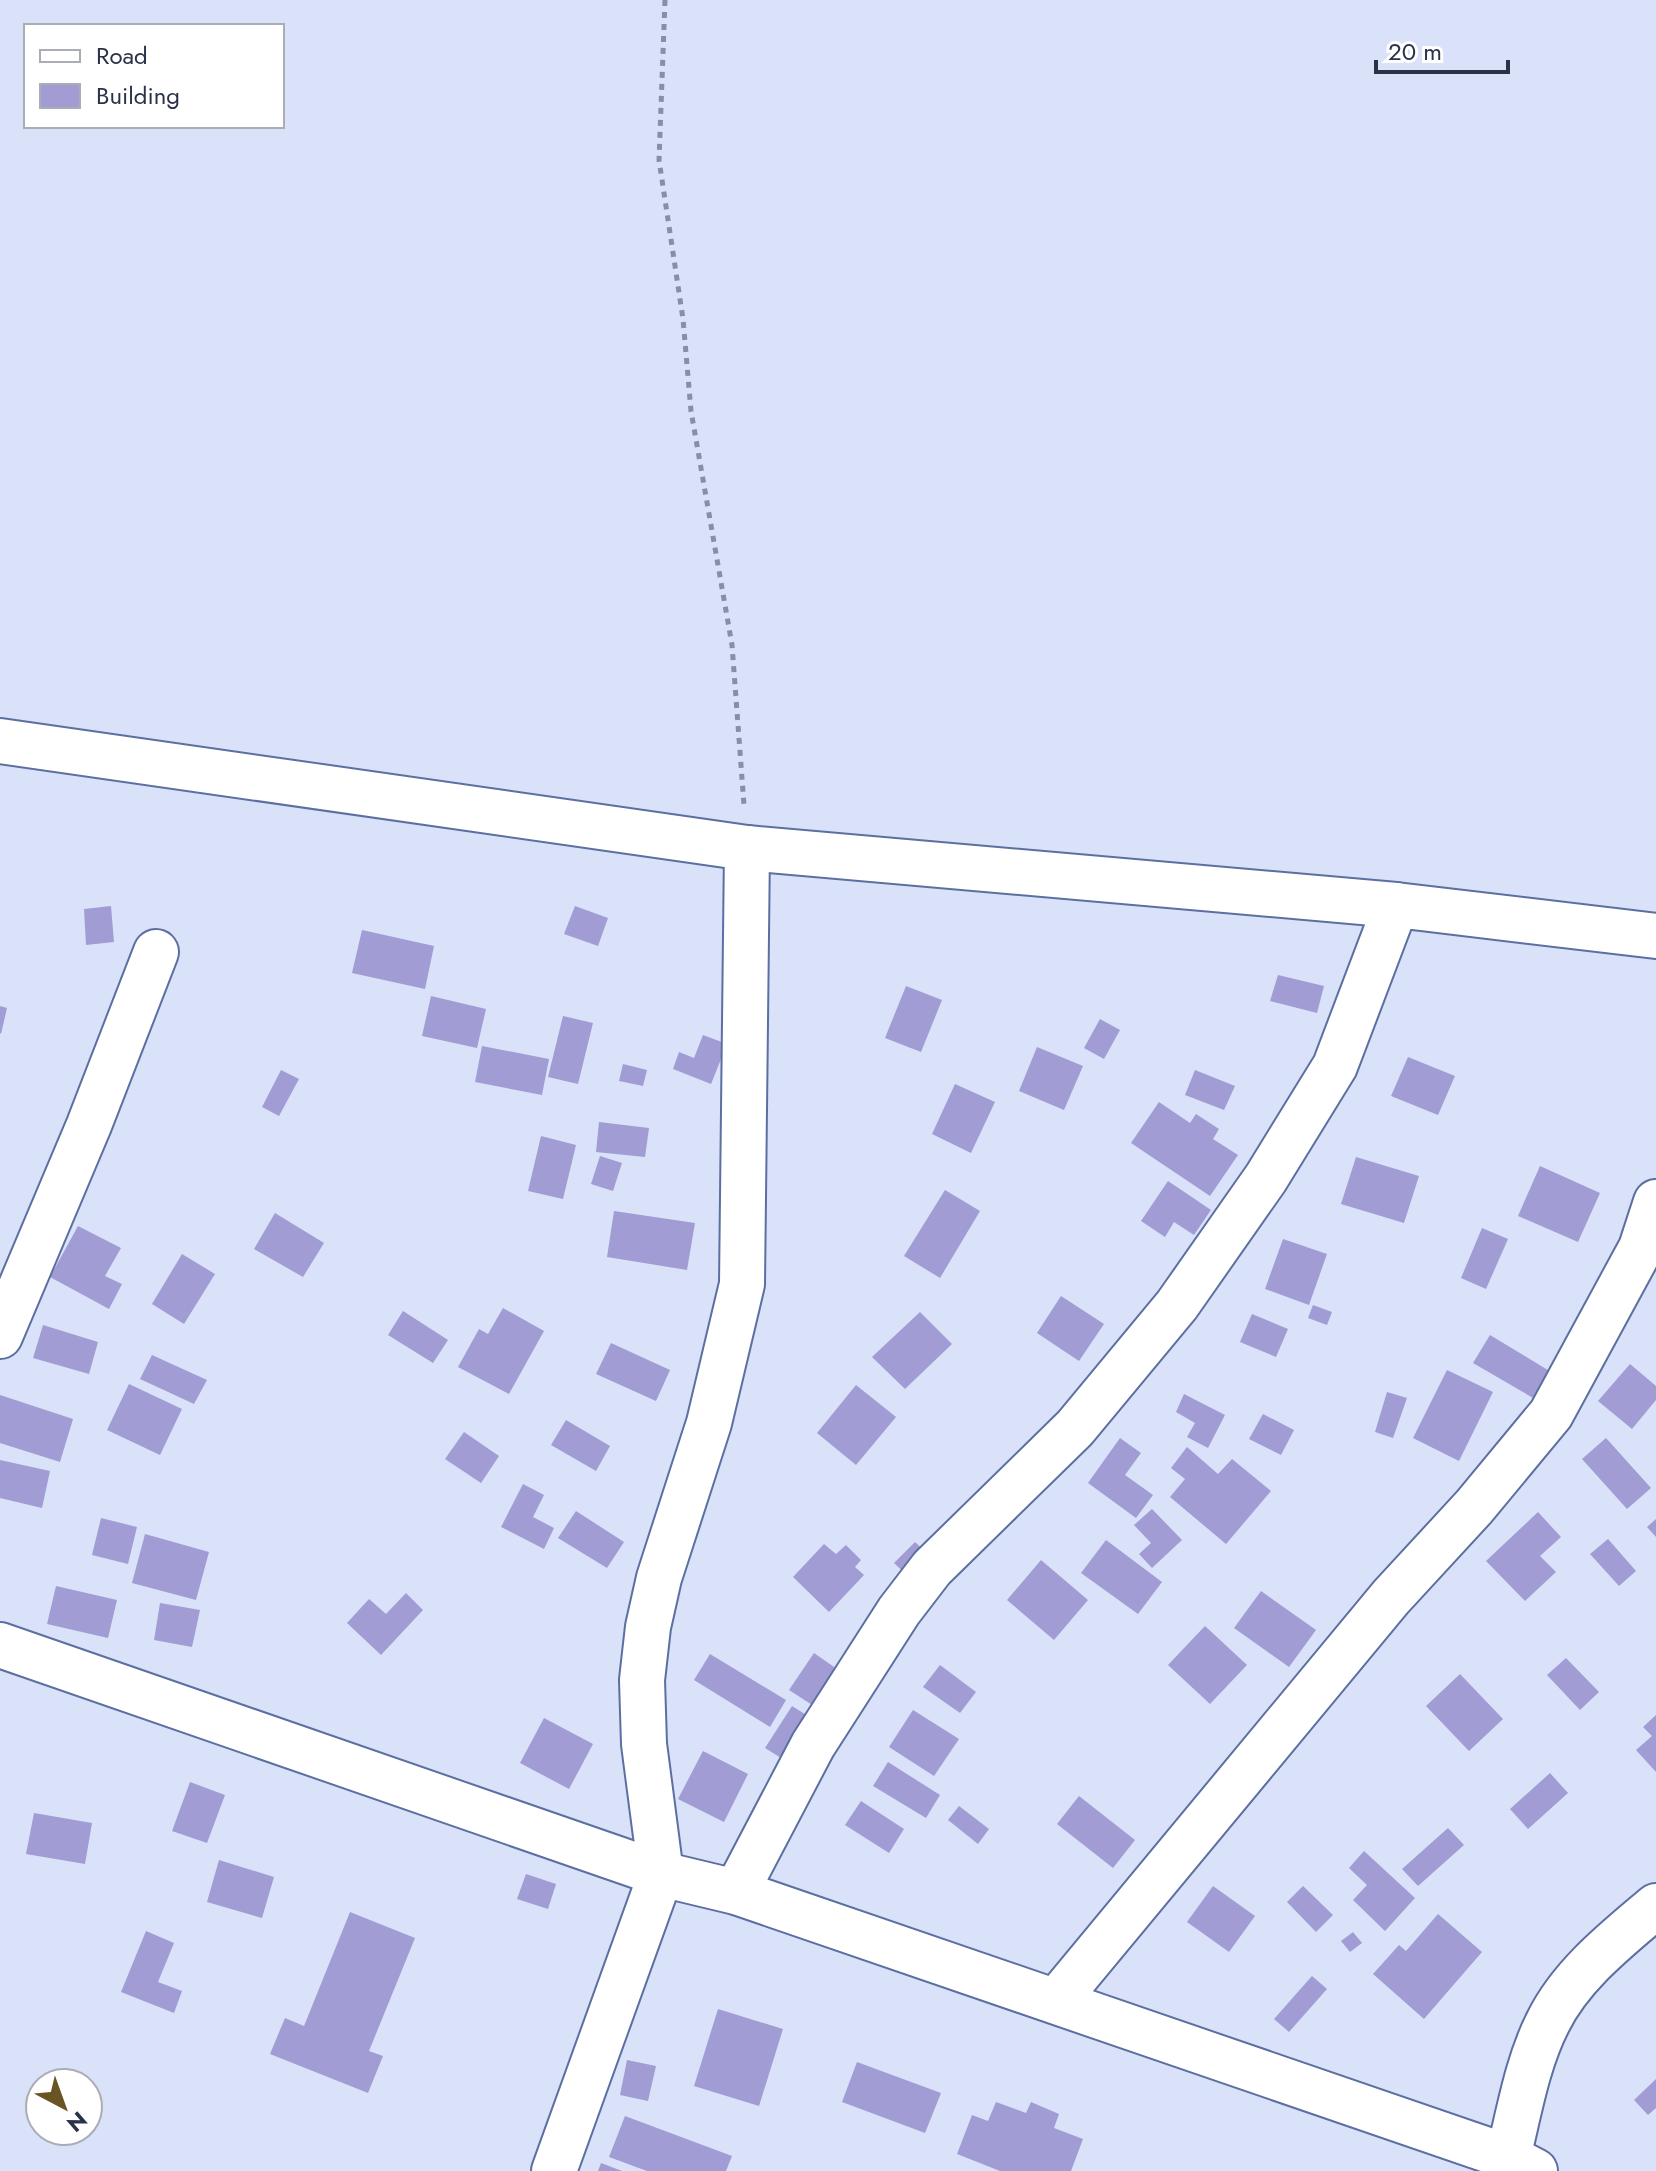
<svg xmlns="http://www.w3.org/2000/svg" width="1656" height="2171" font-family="Jost,sans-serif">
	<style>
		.building { fill: #a19cd4 }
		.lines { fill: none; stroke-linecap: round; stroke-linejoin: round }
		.minor-casing { stroke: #5c6fa1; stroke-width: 48 }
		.path { stroke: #878fa6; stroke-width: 5; stroke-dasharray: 6 6; stroke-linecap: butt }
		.minor { stroke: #fff; stroke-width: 44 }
	</style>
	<rect width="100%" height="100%" fill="#d9e2f9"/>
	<g class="building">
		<path d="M111,906L114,942L86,945L84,909Z"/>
		<path d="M575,906L608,918L598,946L564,934Z"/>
		<path d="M362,930L434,946L425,989L352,973Z"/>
		<path d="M1278,975L1324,986L1317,1013L1270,1001Z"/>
		<path d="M906,986L942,1000L921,1052L885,1038Z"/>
		<path d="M431,996L486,1009L477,1048L422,1036Z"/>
		<path d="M0,1006L7,1008L1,1034L0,1033Z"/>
		<path d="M563,1016L593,1023L578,1084L548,1077Z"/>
		<path d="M1100,1019L1120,1030L1104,1059L1084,1048Z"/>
		<path d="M703,1035L727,1044L711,1084L673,1069L679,1052L694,1058Z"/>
		<path d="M482,1046L549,1059L542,1095L475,1082Z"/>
		<path d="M1037,1047L1083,1066L1064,1110L1019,1091Z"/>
		<path d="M1408,1057L1455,1076L1438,1115L1391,1096Z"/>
		<path d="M623,1064L647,1070L643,1086L619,1081Z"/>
		<path d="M281,1070L299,1079L279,1116L262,1107Z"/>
		<path d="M1195,1070L1235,1086L1224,1110L1185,1095Z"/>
		<path d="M955,1084L995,1102L971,1153L932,1134Z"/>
		<path d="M1159,1102L1190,1123L1196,1114L1219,1129L1213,1139L1238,1155L1210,1196L1131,1143Z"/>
		<path d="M599,1122L649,1128L645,1157L596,1152Z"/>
		<path d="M541,1136L576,1145L563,1199L528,1191Z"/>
		<path d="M600,1156L622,1163L613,1191L591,1184Z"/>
		<path d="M1356,1157L1419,1176L1404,1223L1341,1204Z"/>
		<path d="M1540,1166L1600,1193L1578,1242L1518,1216Z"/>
		<path d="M1168,1181L1211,1210L1194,1235L1174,1222L1165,1237L1141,1221Z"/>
		<path d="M945,1190L980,1211L940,1278L904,1256Z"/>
		<path d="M614,1211L695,1223L687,1270L607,1257Z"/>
		<path d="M275,1213L324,1243L303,1277L254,1249Z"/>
		<path d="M78,1226L121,1248L105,1276L122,1284L109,1309L50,1277Z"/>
		<path d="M1482,1228L1508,1239L1486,1289L1461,1278Z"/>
		<path d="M1283,1239L1327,1254L1309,1305L1265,1289Z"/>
		<path d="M182,1254L215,1274L184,1324L152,1304Z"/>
		<path d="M1061,1296L1104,1324L1079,1361L1037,1333Z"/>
		<path d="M1313,1305L1332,1312L1327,1325L1308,1318Z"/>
		<path d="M503,1308L544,1331L509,1394L458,1367L479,1329L488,1334Z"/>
		<path d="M403,1311L448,1340L433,1363L388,1335Z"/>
		<path d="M920,1312L952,1344L905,1389L872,1357Z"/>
		<path d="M1252,1314L1288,1329L1276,1357L1240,1342Z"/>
		<path d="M43,1325L98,1342L89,1374L33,1358Z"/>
		<path d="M1490,1335L1556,1375L1540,1402L1473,1363Z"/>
		<path d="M611,1343L670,1370L656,1401L596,1374Z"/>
		<path d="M152,1355L207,1380L194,1404L140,1379Z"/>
		<path d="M1630,1364L1656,1386V1400L1632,1429L1598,1401Z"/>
		<path d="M1447,1370L1493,1392L1459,1461L1413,1438Z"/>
		<path d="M129,1384L182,1409L160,1455L107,1430Z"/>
		<path d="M856,1385L896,1417L856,1465L817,1433Z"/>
		<path d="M1387,1392L1407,1398L1393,1438L1375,1432Z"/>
		<path d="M1184,1394L1225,1415L1208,1448L1187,1437L1195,1423L1176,1412Z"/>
		<path d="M0,1395L73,1419L60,1462L0,1443Z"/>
		<path d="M1263,1414L1294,1430L1281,1455L1249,1439Z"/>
		<path d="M566,1420L610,1446L596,1471L551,1445Z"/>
		<path d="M464,1432L499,1456L481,1483L445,1459Z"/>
		<path d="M1120,1438L1141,1453L1125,1475L1153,1495L1136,1518L1088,1483Z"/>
		<path d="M1606,1438L1651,1488L1627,1509L1582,1459Z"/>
		<path d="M1187,1447L1218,1474L1232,1459L1271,1491L1226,1544L1170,1497L1185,1479L1171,1468Z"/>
		<path d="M0,1460L50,1471L42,1508L0,1498Z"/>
		<path d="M523,1484L544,1495L533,1517L554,1528L544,1549L501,1527Z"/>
		<path d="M1152,1509L1182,1540L1152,1568L1139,1554L1151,1543L1134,1525Z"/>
		<path d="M576,1511L624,1542L607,1568L558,1538Z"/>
		<path d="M1538,1512L1561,1537L1540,1556L1556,1572L1525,1601L1486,1561Z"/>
		<path d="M101,1518L137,1527L128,1564L92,1555Z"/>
		<path d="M1656,1519V1537L1647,1527Z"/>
		<path d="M145,1534L209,1552L196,1600L132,1583Z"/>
		<path d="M1608,1539L1636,1571L1619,1586L1590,1554Z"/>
		<path d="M1106,1540L1162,1582L1138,1614L1081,1573Z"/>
		<path d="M915,1542L934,1560L913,1581L894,1563Z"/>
		<path d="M824,1544L836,1554L846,1545L861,1560L855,1567L864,1575L829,1612L793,1577Z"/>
		<path d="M1041,1560L1088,1600L1054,1640L1007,1600Z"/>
		<path d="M56,1586L117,1600L108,1638L47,1624Z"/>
		<path d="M1261,1591L1316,1630L1289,1667L1234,1628Z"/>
		<path d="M406,1593L423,1610L381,1655L347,1623L369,1599L386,1614Z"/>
		<path d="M160,1603L200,1610L192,1647L154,1640Z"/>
		<path d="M1205,1626L1247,1665L1210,1704L1168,1665Z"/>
		<path d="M814,1653L847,1676L823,1712L789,1690Z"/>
		<path d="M710,1654L786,1700L770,1727L694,1680Z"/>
		<path d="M1566,1658L1599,1692L1580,1710L1547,1675Z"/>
		<path d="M940,1665L976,1692L960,1713L923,1687Z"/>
		<path d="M1460,1674L1503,1719L1469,1751L1426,1706Z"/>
		<path d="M792,1706L813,1719L786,1761L765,1748Z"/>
		<path d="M913,1710L959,1739L934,1776L889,1747Z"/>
		<path d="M1656,1715V1772L1636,1750L1652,1736L1643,1727Z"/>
		<path d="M544,1718L593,1744L569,1789L520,1763Z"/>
		<path d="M703,1751L748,1774L724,1822L678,1799Z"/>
		<path d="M888,1762L940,1795L926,1818L873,1786Z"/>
		<path d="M1550,1773L1568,1793L1528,1829L1510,1809Z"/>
		<path d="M190,1782L225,1795L207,1843L172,1831Z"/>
		<path d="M1079,1796L1135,1840L1113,1868L1057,1824Z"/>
		<path d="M861,1801L904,1829L889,1853L845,1825Z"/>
		<path d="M959,1806L989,1829L978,1844L948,1820Z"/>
		<path d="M34,1813L92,1823L85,1864L26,1854Z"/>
		<path d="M1448,1828L1464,1845L1418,1886L1402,1869Z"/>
		<path d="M1364,1851L1415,1898L1385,1931L1353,1900L1367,1885L1349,1868Z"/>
		<path d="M219,1860L274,1877L262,1918L207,1902Z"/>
		<path d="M526,1874L556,1884L548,1909L517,1899Z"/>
		<path d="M1213,1886L1255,1916L1229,1952L1187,1922Z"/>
		<path d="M1303,1886L1333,1915L1316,1932L1287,1902Z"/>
		<path d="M350,1912L415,1938L369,2051L383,2056L368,2093L270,2054L285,2018L304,2026Z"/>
		<path d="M1438,1914L1482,1952L1424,2019L1373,1974L1399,1945L1406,1951Z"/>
		<path d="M146,1931L174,1943L158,1982L182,1991L174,2013L121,1992Z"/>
		<path d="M1353,1932L1362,1943L1350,1952L1341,1941Z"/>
		<path d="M1312,1976L1327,1989L1289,2032L1274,2019Z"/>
		<path d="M718,2009L783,2029L759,2106L694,2086Z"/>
		<path d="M627,2060L656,2066L648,2101L620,2095Z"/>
		<path d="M857,2062L941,2093L925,2133L842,2102Z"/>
		<path d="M1656,2079V2108L1648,2115L1634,2100Z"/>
		<path d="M996,2102L1026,2113L1031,2102L1059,2114L1054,2128L1083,2139L1071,2171H1000L957,2154L972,2115L988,2121Z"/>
		<path d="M625,2116L732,2156L726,2171H647L609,2157Z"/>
		<path d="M601,2163L622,2171H598Z"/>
	</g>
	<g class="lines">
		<g class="minor-casing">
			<g id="minor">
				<path d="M0,741L747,848L1396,905L1656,936"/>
				<path d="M0,1336L89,1125L156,952"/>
				<path d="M0,1645L661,1874L736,1892L1508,2157L1535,2171"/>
				<path d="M736,1892L813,1745L899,1611L932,1568L1075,1428L1177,1305L1266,1178L1335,1066L1396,905"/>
				<path d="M1057,2000L1391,1597L1474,1507L1551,1414L1641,1248L1656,1202"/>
				<path d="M1508,2157C1519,2113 1527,2063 1548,2022C1571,1975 1617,1939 1656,1906"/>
				<path d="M554,2171L661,1874L644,1744L642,1680L648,1627L659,1578L709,1423L742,1284L747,848"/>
			</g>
		</g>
		<path class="path" d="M665,0L659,160L683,319L691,411L732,645L744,805"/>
		<use href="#minor" class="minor"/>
	</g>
	<rect x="24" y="24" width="260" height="104" fill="#ffffff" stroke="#aaadb6" stroke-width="2"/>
	<rect x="40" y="50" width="40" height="12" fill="#ffffff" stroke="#aaadb6" stroke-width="2"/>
	<text x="96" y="64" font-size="24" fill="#2a3248">Road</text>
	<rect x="40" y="84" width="40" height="24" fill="#a19cd4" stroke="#aaadb6" stroke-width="2"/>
	<text x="96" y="104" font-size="24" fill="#2a3248">Building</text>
	<g transform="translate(64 2107) rotate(139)"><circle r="38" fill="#ffffff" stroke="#aaadb6" stroke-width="2"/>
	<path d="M0-6L14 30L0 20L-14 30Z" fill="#695524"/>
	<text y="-12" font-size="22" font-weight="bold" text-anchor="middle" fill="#2a3248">N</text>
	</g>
	<path d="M1376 60v12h132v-12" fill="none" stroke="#2a3248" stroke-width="4"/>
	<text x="1388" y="60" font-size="24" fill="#2a3248" stroke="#ffffff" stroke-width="6" paint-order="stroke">20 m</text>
</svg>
